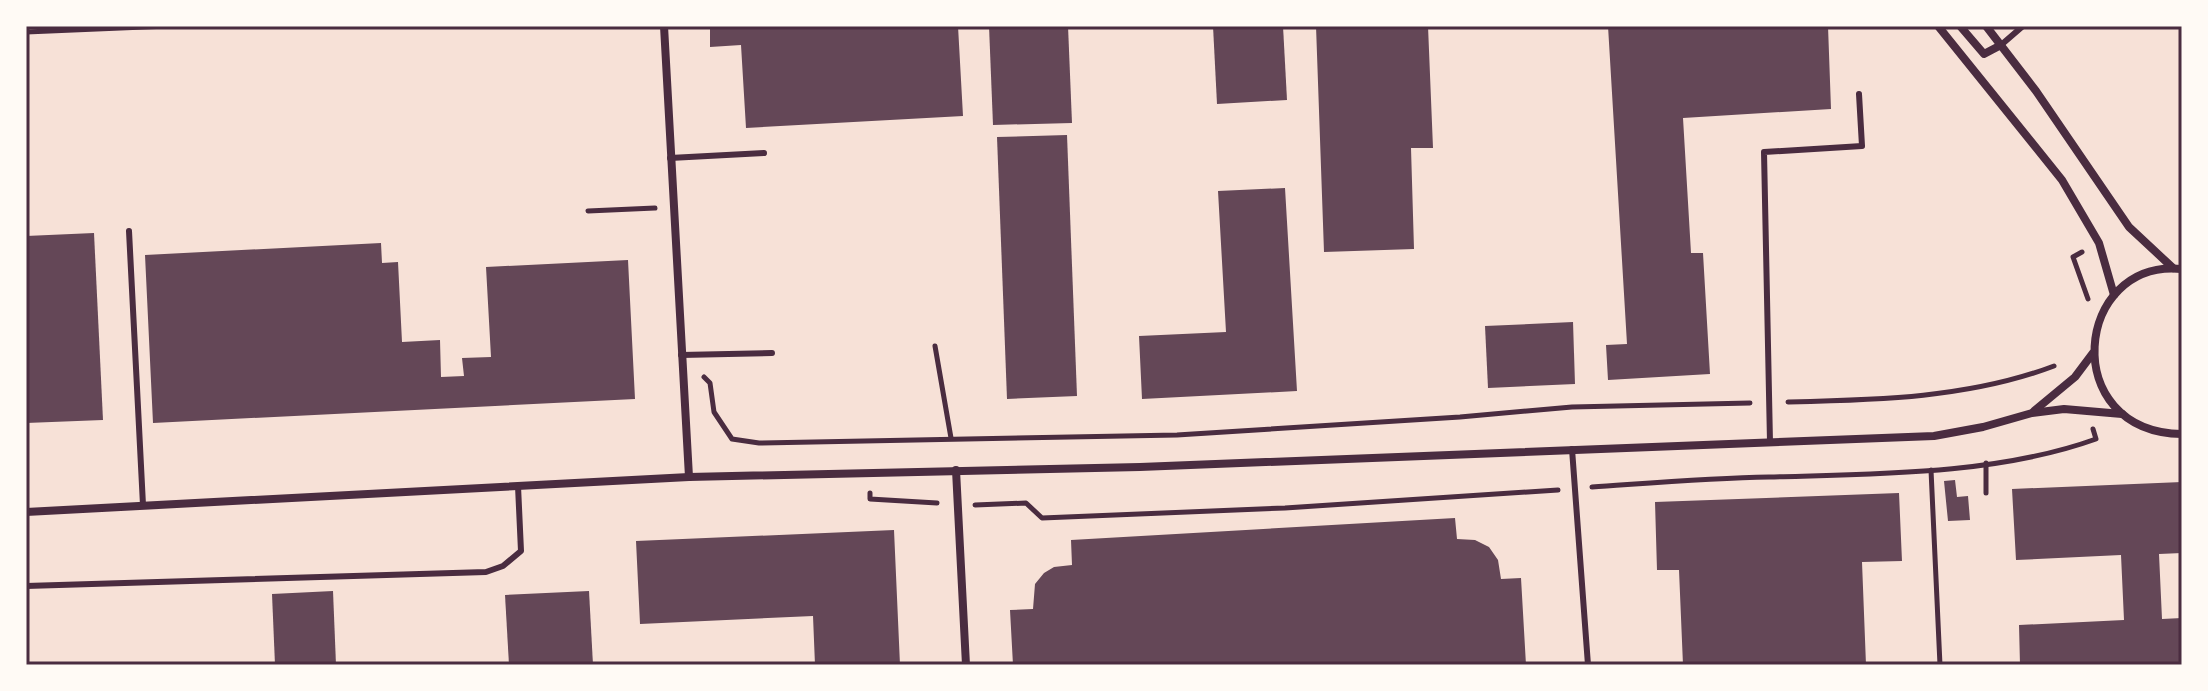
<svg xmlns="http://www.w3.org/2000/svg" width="2208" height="691" font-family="'Space Grotesk',sans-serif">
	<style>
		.building { fill: #644757 }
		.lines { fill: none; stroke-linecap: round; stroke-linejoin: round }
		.path { stroke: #4a2c40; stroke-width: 5 }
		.service { stroke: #4a2c40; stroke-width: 6 }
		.minor { stroke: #4a2c40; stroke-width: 8 }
		.neatline { fill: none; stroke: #4a2c40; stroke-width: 3 }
	</style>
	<rect width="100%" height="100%" fill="#f7e1d7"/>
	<g class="building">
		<path d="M710,26H958L963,116L746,128L741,45L710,47Z"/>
		<path d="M989,26H1068L1072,123L993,125Z"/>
		<path d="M1213,26H1283L1287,100L1217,104Z"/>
		<path d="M1316,26H1428L1433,148H1411L1414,249L1324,252Z"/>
		<path d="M1608,26H1828L1831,109L1683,118L1691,253H1703L1710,374L1608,380L1606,345L1627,344Z"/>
		<path d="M1067,135L1077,396L1007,399L997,137Z"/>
		<path d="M1285,188L1297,391L1142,399L1139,336L1226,332L1218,191Z"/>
		<path d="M94,233L103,420L26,423V236Z"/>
		<path d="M381,243L382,263L398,262L402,342L440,340L441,377L464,376L462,358L491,357L486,267L628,260L635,399L153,423L145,255Z"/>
		<path d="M1573,322L1575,384L1488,388L1485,326Z"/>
		<path d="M1955,480L1957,497L1968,496L1970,520L1948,521L1944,481Z"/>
		<path d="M2182,482V553L2159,554L2162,619L2182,618V665H2020L2019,625L2124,620L2121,555L2016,560L2012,489Z"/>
		<path d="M1899,493L1902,561L1862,562L1866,665H1683L1679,570H1657L1655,502Z"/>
		<path d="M1455,518L1457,539L1475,540L1489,547L1498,560L1501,579L1521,578L1526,665H1013L1010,610L1033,609L1035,584L1044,573L1054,567L1072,565L1071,540Z"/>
		<path d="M894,530L900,665H815L813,616L640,624L636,541Z"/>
		<path d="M333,591L336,665H275L272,594Z"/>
		<path d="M589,591L593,665H509L505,595Z"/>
	</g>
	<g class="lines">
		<g class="path">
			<path d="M26,32L168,26"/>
			<path d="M588,211L655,208"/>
			<path d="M2082,252L2073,257L2088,299"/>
			<path d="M935,346L951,438"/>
			<path d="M704,377L710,383L714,412L732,439L759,443L1177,435L1460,417L1572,407L1750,403"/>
			<path d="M1788,402C1877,400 1970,398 2054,366"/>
			<path d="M1986,463V493"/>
			<path d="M1931,470L1940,665"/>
			<path d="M1592,487C1651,483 1710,478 1769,477C1874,474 1996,475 2096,439L2093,429"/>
			<path d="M870,493V499L937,503"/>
			<path d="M975,505L1026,503L1042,518L1285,508L1558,490"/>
		</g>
		<g class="service">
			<path d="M2001,45L2023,26"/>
			<path d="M670,158L764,153"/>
			<path d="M129,231L143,505"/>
			<path d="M681,355L772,353"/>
			<path d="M1770,442L1764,152L1862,146L1859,94"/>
			<path d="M1572,449L1588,665"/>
			<path d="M26,586L486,572L503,566L521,551L518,486"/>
		</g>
		<g class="minor">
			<path d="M664,26L689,477"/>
			<path d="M1938,26L2062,180L2099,243L2114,295"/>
			<path d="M1960,26L1984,54L2001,45"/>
			<path d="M1986,26L2036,91L2129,227L2173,268"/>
			<path d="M2182,269C2074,258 2057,432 2182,434"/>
			<path d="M2034,411L2075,377L2093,353"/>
			<path d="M956,470L966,665"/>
			<path d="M26,512L689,477L1140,467L1934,436L1983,427L2032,413L2064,409L2122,414"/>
		</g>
	</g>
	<rect width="2208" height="691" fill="none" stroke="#fffaf5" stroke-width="56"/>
	<rect x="28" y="28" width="2152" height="635" class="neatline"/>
</svg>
